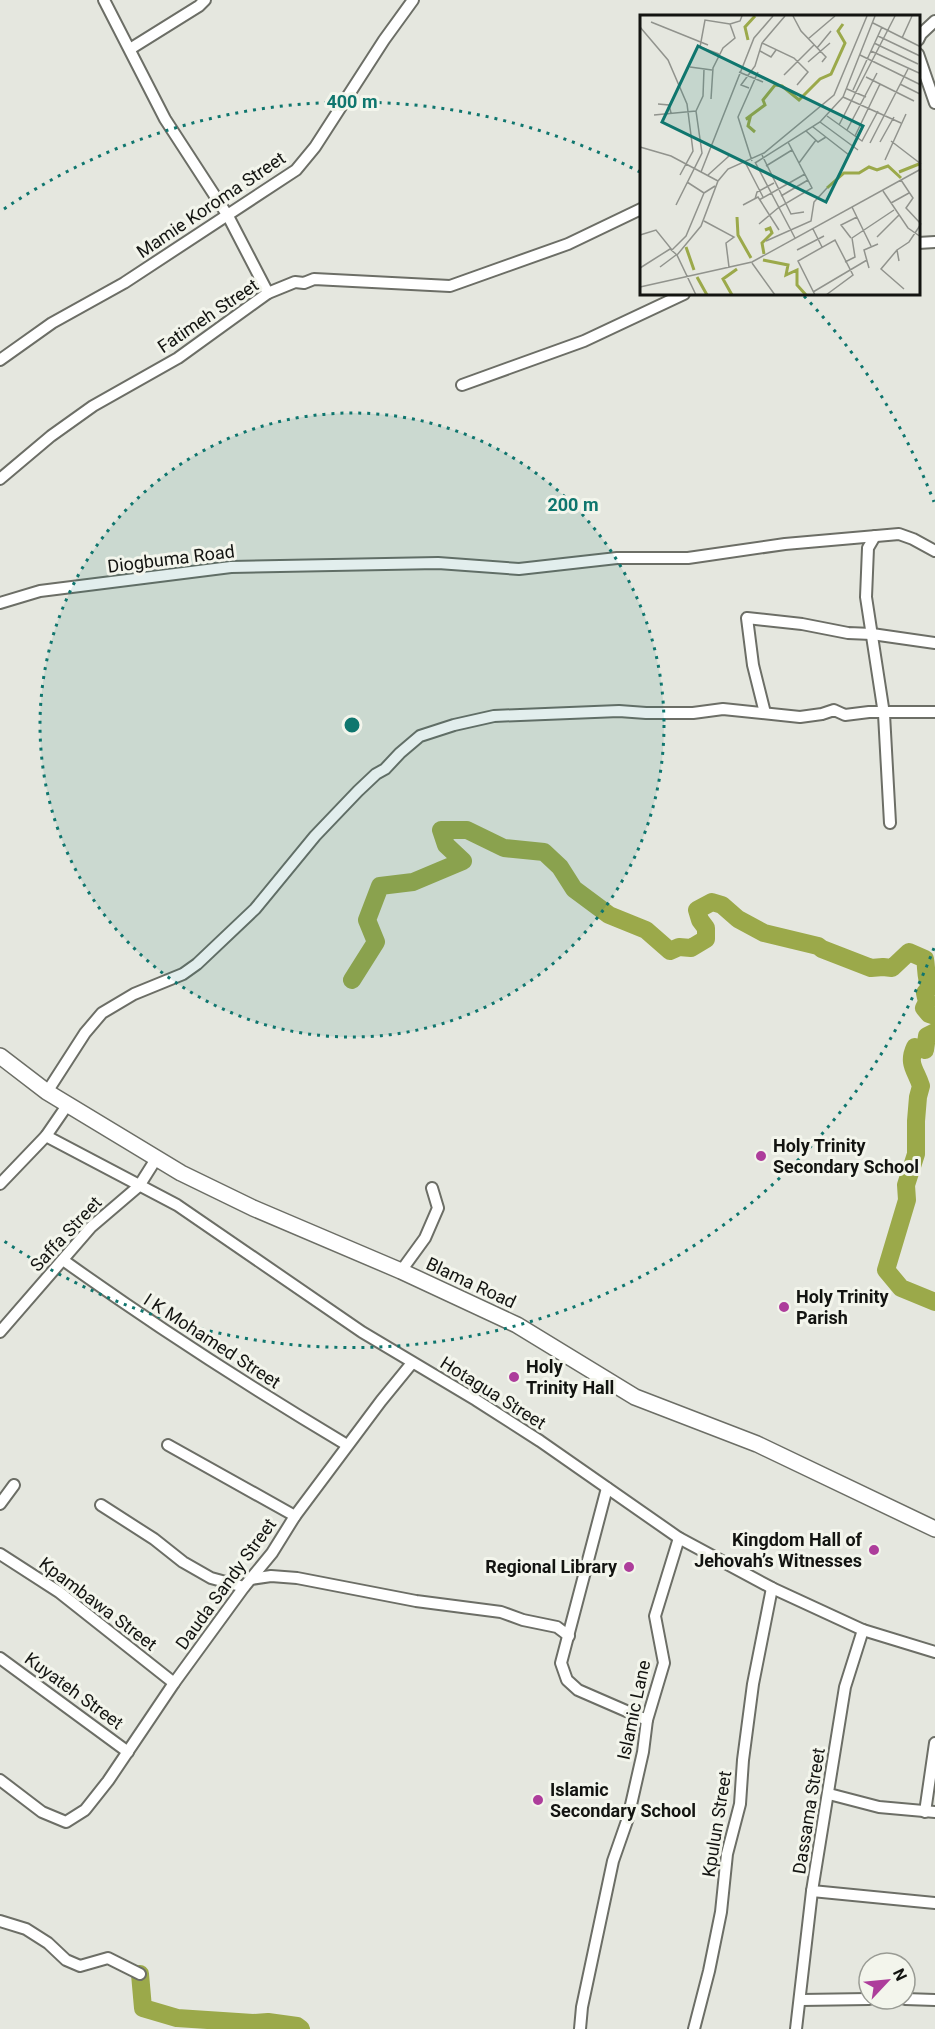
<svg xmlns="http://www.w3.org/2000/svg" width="935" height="2029" font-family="Roboto,sans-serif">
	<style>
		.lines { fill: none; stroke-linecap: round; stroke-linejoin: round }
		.river { stroke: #9ba94a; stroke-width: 18 }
		.street-casing { stroke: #6c6e66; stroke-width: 14 }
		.secondary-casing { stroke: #6c6e66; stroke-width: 18 }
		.street { stroke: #fff; stroke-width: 10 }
		.secondary { stroke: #fff; stroke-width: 15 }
		.ring { fill: none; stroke: #0f766e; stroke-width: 3; stroke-dasharray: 3 6 }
		.poi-dot { fill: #ad3d9b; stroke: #f3f5ec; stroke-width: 2 }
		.labels { text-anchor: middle; stroke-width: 6; stroke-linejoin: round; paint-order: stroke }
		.street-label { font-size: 18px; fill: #131411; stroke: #f3f5ec }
		.poi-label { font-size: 18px; font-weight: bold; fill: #131411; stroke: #f3f5ec; text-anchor: start }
		.inset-river { fill: none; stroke: #9ba94a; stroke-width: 3 }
		.inset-road { fill: none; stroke: #91938d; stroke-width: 1.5 }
		.view { fill: #0f766e; fill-opacity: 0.15; stroke: #0f766e; stroke-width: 3 }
		.inset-edge { fill: none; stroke: #131411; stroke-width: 3 }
		.centre { fill: #0f766e; stroke: #f3f5ec; stroke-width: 3 }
		.ring-label { font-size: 18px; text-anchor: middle; font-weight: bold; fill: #0f766e; stroke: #f3f5ec; stroke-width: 6; stroke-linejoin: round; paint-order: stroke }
	</style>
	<rect width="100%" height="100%" fill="#e5e7df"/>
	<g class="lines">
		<g class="river">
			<path d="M352,980L376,942L367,920L380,886L413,882L463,861L446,845L441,830H467L504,848L544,852L560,867L574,889L609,915L646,930L670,951L679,947L691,948L706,939V928L700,920L697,910L712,902L722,905L738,919L764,933L818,946L822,949L871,968L883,967L892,968L909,952L925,959C927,970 925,977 930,987L925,993L927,1002L924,1008L929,1014L935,1016"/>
			<path d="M935,1032L927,1036L925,1050L915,1047C907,1064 916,1070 921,1086L918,1097L916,1121V1154L906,1185L907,1200L886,1270L901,1288L935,1302"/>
			<path d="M140,1974L143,2008L177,2018L253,2023L268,2022L297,2026L301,2029"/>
		</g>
		<g class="street-casing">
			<g id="street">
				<path d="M104,0L165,119L228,216L268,293"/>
				<path d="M918,40L921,34L935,21"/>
				<path d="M130,49L199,6L205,0"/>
				<path d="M918,54L935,103"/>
				<path d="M918,243L935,242"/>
				<path d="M0,360L52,323L124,283L296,170L315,147L384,40L413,0"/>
				<path d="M462,385L584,341L684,294"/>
				<path d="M0,479L51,436L93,406L178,358L268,293L295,282L304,283L314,279L450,286L568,244L641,209"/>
				<path d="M875,536L868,548L866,597L884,714L890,823"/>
				<path d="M0,603L40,591L231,567L438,563L519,569L617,558H688L785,544L899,534L913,539L935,551"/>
				<path d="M765,713L753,665L747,618L802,624L848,633L872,634L935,643"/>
				<path d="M47,1092L85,1033L102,1013L134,994L183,974L197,964L255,909L315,836L358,791L376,774L385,769L400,753L420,736L454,725L494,716L619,711L646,713H693L723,709L800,717L822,714L834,710L845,715L869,712H935"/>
				<path d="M46,1136L177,1205L362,1332L476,1400L540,1441L679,1538L772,1588L863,1630L935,1652"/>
				<path d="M0,1184L46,1136L68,1104"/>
				<path d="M63,1260C155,1326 250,1387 347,1445"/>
				<path d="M401,1271L425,1238L438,1208L432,1188"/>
				<path d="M0,1332L91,1227L139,1186L156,1159"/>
				<path d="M168,1445L295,1516"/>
				<path d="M607,1488L561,1663L567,1680L578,1690L647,1720"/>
				<path d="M0,1504L14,1485"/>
				<path d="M101,1505L154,1539L183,1562L211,1578L244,1587"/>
				<path d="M0,1554L59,1592L174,1683"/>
				<path d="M251,1579L271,1576L297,1578L416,1601L501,1612L523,1620L557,1627L569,1636"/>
				<path d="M0,1658L128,1752"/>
				<path d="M0,1780L42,1812L66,1822L85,1810L108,1781L174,1683L244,1587L272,1553L295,1516L381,1401L412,1363"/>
				<path d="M829,1794L879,1807L935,1812"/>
				<path d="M925,1812L935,1743"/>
				<path d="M812,1891L935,1903"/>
				<path d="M0,1921L26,1929L48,1943L66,1960L80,1966L108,1958L140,1974"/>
				<path d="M905,1999L935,2000"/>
				<path d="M801,2000L869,1999"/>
				<path d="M580,2029L582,2007L613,1861L628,1818L643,1752L647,1720L664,1663L655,1616L679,1538"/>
				<path d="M694,2029L709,1971L721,1912L727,1854L740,1804L743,1760L753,1684L772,1588"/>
				<path d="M796,2029L812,1891L845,1687L863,1630"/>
			</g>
		</g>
		<g class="secondary-casing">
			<path id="secondary" d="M0,1056L47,1092L181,1173L253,1208L401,1271L517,1325L635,1397L757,1444L935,1529"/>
		</g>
		<use href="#street" class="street"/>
		<use href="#secondary" class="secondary"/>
	</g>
	<circle cx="352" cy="725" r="312" fill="#0f766e" fill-opacity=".12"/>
	<g class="ring">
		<circle cx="352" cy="725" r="312"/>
		<path d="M934 948A623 623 0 0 1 4 1241M4 209A623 623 0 0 1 640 172M804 296A623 623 0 0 1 934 502"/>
	</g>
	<g class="poi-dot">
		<circle cx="761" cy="1156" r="6"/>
		<circle cx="784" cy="1307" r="6"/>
		<circle cx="514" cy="1377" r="6"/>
		<circle cx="874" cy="1550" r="6"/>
		<circle cx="629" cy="1567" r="6"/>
		<circle cx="538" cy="1800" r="6"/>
	</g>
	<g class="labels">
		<g class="street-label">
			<text transform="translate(211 205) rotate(-34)" y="6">Mamie Koroma Street</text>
			<text transform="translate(208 316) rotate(-34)" y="6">Fatimeh Street</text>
			<text transform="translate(171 559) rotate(-7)" y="6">Diogbuma Road</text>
			<text transform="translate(66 1234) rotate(-47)" y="6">Saffa Street</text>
			<text transform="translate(471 1283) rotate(25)" y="6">Blama Road</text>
			<text transform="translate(212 1341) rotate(33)" y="6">I K Mohamed Street</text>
			<text transform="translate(493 1393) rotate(32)" y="6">Hotagua Street</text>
			<text transform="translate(226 1584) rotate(-54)" y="6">Dauda Sandy Street</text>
			<text transform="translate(98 1604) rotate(37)" y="6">Kpambawa Street</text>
			<text transform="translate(74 1691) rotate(36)" y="6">Kuyateh Street</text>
			<text transform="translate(634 1710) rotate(-78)" y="6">Islamic Lane</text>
			<text transform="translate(809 1811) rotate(-81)" y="6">Dassama Street</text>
			<text transform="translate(717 1824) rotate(-81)" y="6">Kpulun Street</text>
		</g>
		<g class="poi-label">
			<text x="773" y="1152">Holy Trinity<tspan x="773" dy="21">Secondary School</tspan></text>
			<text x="796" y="1303">Holy Trinity<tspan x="796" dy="21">Parish</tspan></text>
			<text x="526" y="1373">Holy<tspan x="526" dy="21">Trinity Hall</tspan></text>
			<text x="862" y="1546" text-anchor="end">Kingdom Hall of<tspan x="862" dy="21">Jehovah’s Witnesses</tspan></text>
			<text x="617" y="1573" text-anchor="end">Regional Library</text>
			<text x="550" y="1796">Islamic<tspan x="550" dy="21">Secondary School</tspan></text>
		</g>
	</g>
	<g transform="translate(640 15)">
		<rect width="280" height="280" fill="#e5e7df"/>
		<path class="inset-river" d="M108,25L105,12L115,1M115,117L108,111L110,103L106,104L125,90L123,85L135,70L142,71L159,85L180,64L191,59L205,28L198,16L203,9M259,157L279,149M187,173L204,158H219L229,152L237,155L248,151L261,163M97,202L98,220L111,243M46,232L54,255M124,239L122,228L132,218L130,213L125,215M123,245L148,250L146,260L157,255V270L166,280M57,262L67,280M92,280L83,264L97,254"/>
		<path class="inset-road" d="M153,1L161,16L186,42L182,47M235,1L203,82L261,108M11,7L68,30M233,8L281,32M0,12L28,45L47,89L53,136L40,160M238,21L280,41M262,23L272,1M168,24L195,1M122,28L154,43L168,57L157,70M234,28L278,49M177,33L191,16M120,36L131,42L136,35M231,36L279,58M79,39L60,32L65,5L90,9M220,40L281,70M168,47L190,28M50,52L72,55M99,57L123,67M144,60L174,30M226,62L274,86M260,69L280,79M109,73L101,70L115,51L122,28L145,1M207,74L226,82M213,75L242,12M71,84L73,53L83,33L95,23L90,9L100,6L102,1M18,89L29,90L31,98M14,100L56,96M187,101L222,126L238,96M180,107L218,135M199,110L255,1M173,112L209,140M207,115L237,58M166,116L178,127L186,122M215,121L240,69M251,126L281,149M240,127L254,102M230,128L268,54M0,132L31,141L78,166M122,140L151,199L164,197M245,145L266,99M112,146L98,102L118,57M115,147L155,223M115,148L180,107L203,82M159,148L176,125M106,149L123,182M126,151L152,135M61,157L114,23L133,1M68,160L89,141M261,165L273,183L266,193L281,209M47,167L64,178L75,171M243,176L268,213L281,222M141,181L168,165M115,184L117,177L134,168M119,185L165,159M251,188L269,178M36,190L62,138L56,96L63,81L64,54M103,190L118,182L139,215M212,192L231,231M64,206L94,222L86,228L89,252M119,209L138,193L172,173L148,127M173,214L182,232M0,220L16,215L32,235L46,221L64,178M237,222L259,200M211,223L201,210L217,202M212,223L254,195M126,226L171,206L174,187L187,173M157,235L184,221M257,235L241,254L264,274M259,246L257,235L269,227L281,209M205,247L215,242L212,223M112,248L135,280M20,252L36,240M0,253L30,234L37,240M229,253L224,235L238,229M0,272L112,247L281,154M173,277L227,245M56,280L37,240L61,211L78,166L88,154L124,138L194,80L227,1M175,280L158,246L195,225L213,260L186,280"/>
		<path class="view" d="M58,31L223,111L186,187L22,107Z"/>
		<rect width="280" height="280" class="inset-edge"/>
	</g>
	<circle cx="352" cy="725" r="9" class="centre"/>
	<g class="ring-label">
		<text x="352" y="108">400 m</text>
		<text x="573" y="511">200 m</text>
	</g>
	<g transform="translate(887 1981) rotate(64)"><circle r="28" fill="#f3f5ec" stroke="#999b94" stroke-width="1.5"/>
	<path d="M0-4.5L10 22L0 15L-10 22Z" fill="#ad3d9b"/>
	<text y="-9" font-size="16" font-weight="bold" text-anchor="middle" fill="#131411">N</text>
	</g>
</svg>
